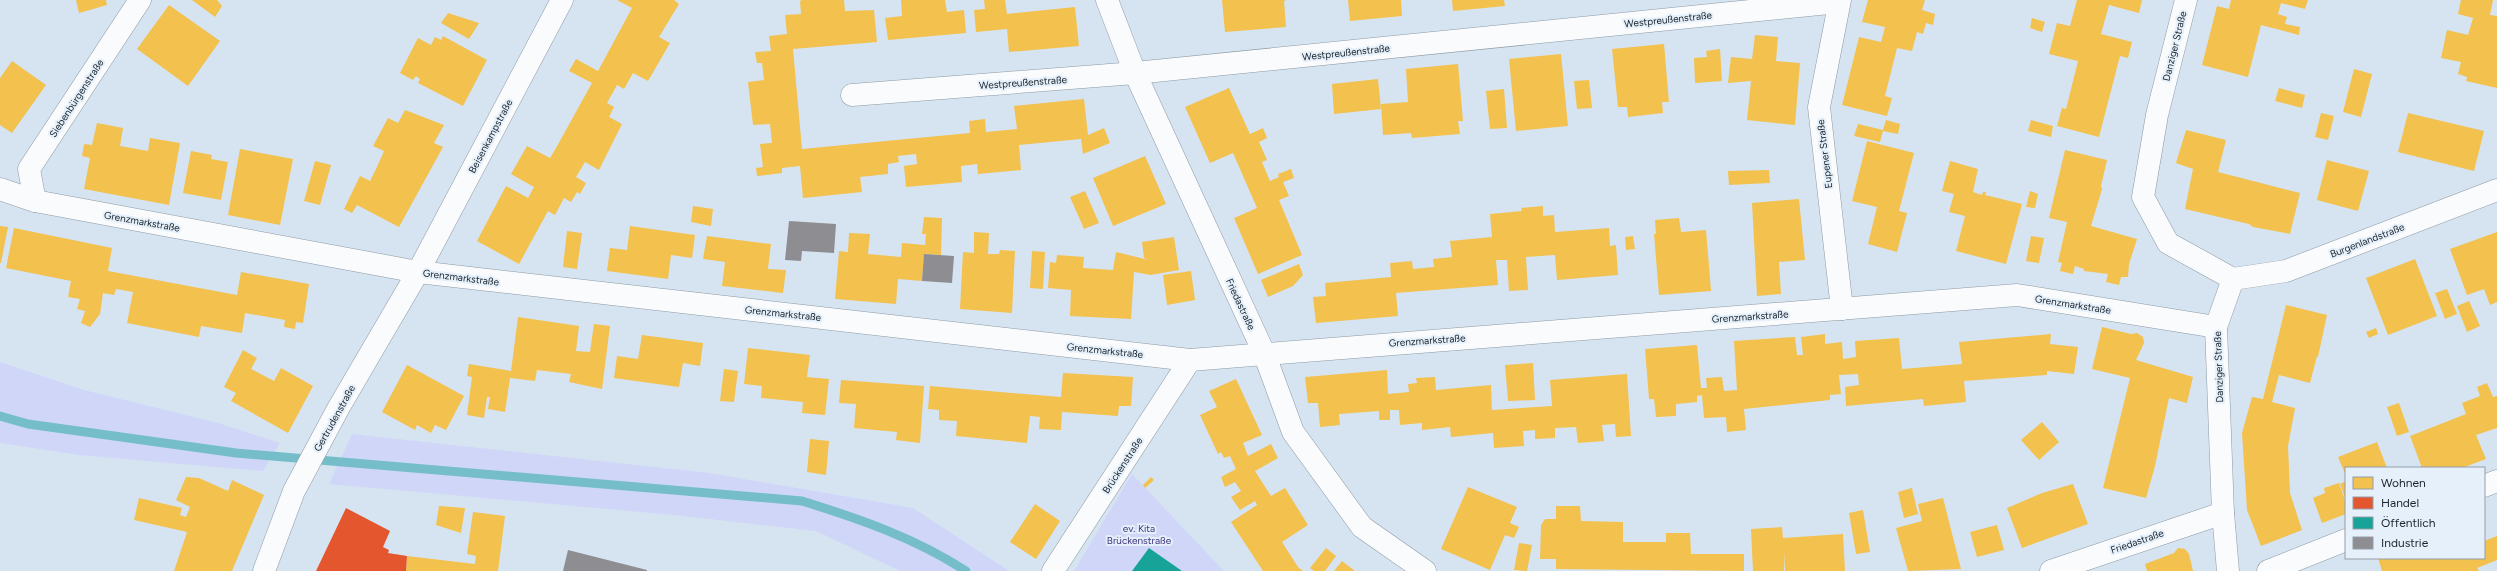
<svg xmlns="http://www.w3.org/2000/svg" width="2497" height="571" font-family="Figtree,sans-serif">
	<style>
		.green { fill: #d0d6f8 }
		.homes { fill: #f2c14e }
		.shops { fill: #e4572e }
		.public { fill: #17a398 }
		.industry { fill: #8d8d92 }
		.lines { fill: none; stroke-linecap: round; stroke-linejoin: round }
		.stream { stroke: #75bec9; stroke-width: 9 }
		.minor-casing { stroke: #8d99a3; stroke-width: 23 }
		.minor { stroke: #f9fbfd; stroke-width: 22 }
		.labels { text-anchor: middle; stroke-width: 4; stroke-linejoin: round; paint-order: stroke }
		.street-label { font-size: 10px; fill: #1a242d; stroke: #e5f0fa }
		.park-label { font-size: 10px; fill: #403681; stroke: #e5f0fa }
	</style>
	<rect width="100%" height="100%" fill="#d6e4f2"/>
	<g class="green">
		<path d="M0,362L84,390L218,423L280,443L263,471L79,455L0,443Z"/>
		<path d="M352,434L709,473L913,508L1009,571H900L816,531L674,515L329,484Z"/>
		<path d="M1132,474L1224,571H1074Z"/>
	</g>
	<g class="homes">
		<path d="M76,0H106L107,5L79,13Z"/>
		<path d="M192,0H217L222,6L215,17Z"/>
		<path d="M617,0H674L679,4L659,37L670,43L648,81L633,73L624,89L617,85L607,103L614,107L609,117L622,124L599,170L585,162L576,177L586,183L580,194L577,192L571,202L564,198L555,215L548,211L519,264L477,241L506,186L528,198L534,187L511,174L527,146L550,158L556,148L592,83L569,71L576,59L598,71L632,8Z"/>
		<path d="M802,0H844L845,11L874,10L877,42L793,49L802,149L970,133L969,121L985,119L986,132L1017,129L1014,106L1084,99L1088,135L1104,128L1110,143L1083,154L1081,139L1019,145L1021,170L978,174L977,164L961,166L962,182L906,187L904,166L917,164L916,154L898,156L899,162L888,164V174L860,177L862,192L803,198L800,166L782,168V173L757,176L756,168L763,167L760,144L772,143L770,124L753,125L748,82L764,80L762,63H757L755,52L771,51L769,36L787,34L785,15L801,14L800,1Z"/>
		<path d="M901,0H945L947,12L964,10L966,33L888,40L885,18L902,16Z"/>
		<path d="M984,0H1005L1007,14L1075,7L1079,46L1009,52L1007,29L976,32L974,10L985,9Z"/>
		<path d="M1222,0H1287L1284,1L1286,27L1225,32Z"/>
		<path d="M1348,0H1401L1402,16L1350,21Z"/>
		<path d="M1452,0H1504L1505,6L1453,11Z"/>
		<path d="M1868,0H1925L1922,10L1935,14L1933,25L1926,23L1923,34L1917,32L1912,51L1897,48L1885,96L1892,98L1887,116L1842,105L1859,37L1881,42L1885,27L1862,22Z"/>
		<path d="M2077,0H2142L2139,13L2109,5L2101,34L2132,42L2128,58L2120,56L2099,137L2057,126L2062,108L2066,109L2078,61L2049,54L2057,23L2070,26Z"/>
		<path d="M2231,0H2308L2305,9L2281,3L2278,14L2287,17L2285,24L2300,27L2299,35L2261,25L2248,77L2202,65L2217,6L2229,9Z"/>
		<path d="M2461,0H2493L2490,15L2497,16V88L2466,81L2467,77L2458,74L2461,62L2441,58L2447,30L2468,35L2473,18L2458,14Z"/>
		<path d="M169,5L220,41L188,86L137,49Z"/>
		<path d="M448,13L479,23L469,39L441,23Z"/>
		<path d="M2032,18L2045,22L2042,32L2030,28Z"/>
		<path d="M1755,35L1778,37L1776,61L1800,63L1795,125L1747,120L1751,81L1728,83L1731,57L1752,59Z"/>
		<path d="M443,36L487,60L463,106L418,83L420,79L416,76L413,80L400,73L418,38L431,45L435,37L441,40Z"/>
		<path d="M1664,44L1669,102H1662L1663,113L1628,117L1627,107H1618L1612,49Z"/>
		<path d="M1720,49L1722,81L1695,83L1694,58L1707,57L1706,51Z"/>
		<path d="M1561,54L1568,126L1516,131L1509,59Z"/>
		<path d="M12,61L46,85L12,133L0,125V78Z"/>
		<path d="M1458,64L1463,121H1458L1460,134L1412,138L1411,133L1383,135L1381,104L1408,102L1406,69Z"/>
		<path d="M2354,69L2372,74L2361,117L2343,112Z"/>
		<path d="M1378,79L1381,109L1334,114L1332,84Z"/>
		<path d="M1589,80L1592,108L1577,109L1574,81Z"/>
		<path d="M1229,88L1250,134L1263,128L1267,138L1259,142L1267,160L1262,162L1270,181L1279,177L1278,174L1291,169L1294,178L1283,182L1289,196L1279,200L1302,255L1258,274L1234,218L1257,208L1233,153L1210,163L1185,107Z"/>
		<path d="M2279,88L2305,95L2302,108L2275,101Z"/>
		<path d="M1504,89L1507,128L1490,129L1486,91Z"/>
		<path d="M405,110L444,125L434,143L443,147L399,227L357,205L352,213L344,209L360,176L370,181L376,169L384,151L373,146L388,118L398,123Z"/>
		<path d="M2321,113L2334,116L2328,140L2315,137Z"/>
		<path d="M2408,113L2484,131L2474,171L2398,152Z"/>
		<path d="M1886,120L1900,124L1898,134L1883,131L1880,142L1854,136L1858,124L1883,130Z"/>
		<path d="M2031,120L2053,126L2051,137L2028,131Z"/>
		<path d="M97,123L123,128L120,146L148,151L150,138L180,143L169,205L84,189L90,158L82,156L84,144L92,145Z"/>
		<path d="M2186,130L2226,140L2218,172L2300,193L2290,234L2253,227L2249,224L2185,209L2193,169L2176,163Z"/>
		<path d="M1867,141L1914,153L1899,211L1907,213L1897,252L1868,244L1877,207L1852,201Z"/>
		<path d="M240,149L293,159L280,225L228,215Z"/>
		<path d="M2065,150L2107,160L2101,186L2102,189L2091,226L2137,239L2129,264L2128,277H2121L2119,285L2106,282L2108,274L2084,271V269L2075,266L2073,274L2060,271L2062,263L2058,262L2067,222L2049,218Z"/>
		<path d="M191,151L212,155L211,159L228,162L221,200L183,193Z"/>
		<path d="M1145,156L1166,204L1113,226L1093,178Z"/>
		<path d="M2327,160L2369,171L2358,211L2317,200Z"/>
		<path d="M315,161L331,165L320,205L304,201Z"/>
		<path d="M1950,161L1978,169L1973,192L1982,195L1983,192H1986L1985,195L2022,204L2006,264L1956,251L1965,216L1949,212L1954,194L1942,191Z"/>
		<path d="M1769,170L1770,183L1729,185L1728,171Z"/>
		<path d="M1085,191L1099,223L1084,229L1070,197Z"/>
		<path d="M2030,191L2038,194L2035,208L2026,207Z"/>
		<path d="M1799,199L1805,260L1779,262L1781,294L1757,296L1752,203Z"/>
		<path d="M693,206L713,209L711,226L691,222Z"/>
		<path d="M1543,206V216L1554,215L1555,232L1609,228L1610,246L1616,245L1618,275L1557,280L1555,255L1526,257L1528,290L1509,291L1507,260H1496L1498,285L1396,293L1398,316L1316,323L1313,297L1326,296L1325,283L1391,277L1390,263L1412,261L1413,269L1434,267L1433,259L1452,257L1450,241L1492,237L1490,214L1522,211L1521,208Z"/>
		<path d="M924,217L942,218L941,255L924,254L922,281L898,279L896,304L835,299L839,251L848,252L849,233L870,234L868,254L901,257L902,243L925,245L926,234H922Z"/>
		<path d="M1679,218L1681,232L1706,230L1711,291L1659,295L1654,234H1656L1655,220Z"/>
		<path d="M0,226L8,227L1,263H0Z"/>
		<path d="M630,226L695,235L692,258L671,255L668,279L607,271L610,248L627,250Z"/>
		<path d="M14,228L112,248L108,271L237,295L241,272L309,284L303,323L296,322L295,329L284,327L285,320L245,313L242,333L201,326L199,337L127,323L133,292L116,289L114,295L103,293L100,314L90,327L81,323L85,311L77,309L80,299L68,297L71,281L6,268Z"/>
		<path d="M567,231L582,233L577,269L563,267Z"/>
		<path d="M974,232L989,233L988,254H999L1000,250L1015,251L1012,313L960,309L963,252L974,253Z"/>
		<path d="M2497,232V302L2490,305L2484,289L2467,295L2450,249Z"/>
		<path d="M707,236L771,244L768,269L786,270L783,293L722,286L725,262L703,259Z"/>
		<path d="M1633,236L1635,249L1626,250L1625,237Z"/>
		<path d="M2031,236L2044,238L2039,263L2026,261Z"/>
		<path d="M1174,237L1179,270L1151,275L1134,272L1131,319L1070,316L1071,290L1048,288L1050,262L1056,263L1057,255L1084,257L1083,268L1113,270L1116,252L1149,260L1144,258L1142,242Z"/>
		<path d="M1032,251L1045,252L1043,289L1030,288Z"/>
		<path d="M2415,259L2437,316L2388,335L2366,278Z"/>
		<path d="M1299,264L1303,275L1293,286L1268,297L1261,280Z"/>
		<path d="M1191,271L1195,300L1167,305L1163,275Z"/>
		<path d="M2447,289L2457,314L2445,319L2435,293Z"/>
		<path d="M2469,301L2480,326L2467,332L2457,306Z"/>
		<path d="M2286,305L2327,315L2318,357L2317,356L2310,383L2279,375L2272,402L2295,408L2288,446L2290,493L2302,530L2261,546L2247,510L2242,433L2252,397L2263,399Z"/>
		<path d="M518,317L579,326L576,351L590,352L594,324L610,326L602,389L569,382L571,374L537,370L535,381L510,378L505,412L488,409L490,397H487L484,418L467,415L472,377L467,376L469,364L511,371Z"/>
		<path d="M2102,327L2131,334L2137,333L2143,337L2144,343L2136,360L2193,377L2187,403L2169,398L2155,466L2146,498L2103,488L2130,378L2092,369Z"/>
		<path d="M2376,328L2378,334L2369,338L2366,332Z"/>
		<path d="M1825,334V344L1842,342L1843,359L1856,357L1855,341L1899,338L1902,369L1962,364L1959,342L2051,334L2050,344L2078,347L2074,374L2047,371V375L1964,381L1966,402L1924,406L1923,399L1846,406L1845,387L1859,385L1858,374L1839,375L1841,394L1830,395V400L1744,409L1746,430L1727,432L1726,417L1704,418L1702,395L1697,396V402L1676,404V416L1656,417L1654,399H1649L1645,349L1697,345L1701,388H1707L1706,378L1722,377L1724,391L1737,390L1734,341L1795,337L1797,355H1803L1801,337Z"/>
		<path d="M642,335L703,343L700,366L683,363L679,387L614,378L617,356L638,359Z"/>
		<path d="M748,348L810,355L807,377L829,379L825,415L802,413L803,402L761,398L762,386L744,384Z"/>
		<path d="M243,350L257,358L251,369L274,381L281,368L313,386L288,433L231,401L236,393L224,387Z"/>
		<path d="M1533,363L1535,400L1508,401L1505,365Z"/>
		<path d="M407,365L464,396L446,430L435,425L431,433L417,425L415,430L382,412Z"/>
		<path d="M724,369L738,371L734,402L720,401Z"/>
		<path d="M1387,370L1388,394L1409,392L1408,384L1417,383L1416,378L1435,377L1436,390L1491,385L1492,410L1552,406L1550,380L1627,374L1631,436L1616,437L1615,424L1602,425L1604,441L1578,443L1576,427L1555,428V438L1535,439V430L1523,431L1524,446L1494,448L1493,433L1451,437L1450,427L1422,430V423L1400,425L1399,410H1390V420H1379V411L1339,414L1340,425L1320,427L1318,403H1308L1305,377Z"/>
		<path d="M1063,373L1133,377L1131,406H1119L1118,416L1062,412L1061,430L1039,429L1040,417L1030,416L1027,443L956,436L957,421L939,420V410L928,409L930,386L1061,397Z"/>
		<path d="M1236,379L1262,435L1243,443L1248,456L1271,444L1278,458L1255,471L1271,496L1285,488L1308,525L1282,542L1298,567L1303,571H1263L1231,522L1257,505L1255,501L1240,510L1231,497L1241,491L1235,482L1225,487L1221,477L1236,469L1230,456L1224,458L1221,452L1218,454L1200,415L1217,407L1209,391Z"/>
		<path d="M841,380L924,386L920,443L896,440L897,432L854,428L856,404L839,403Z"/>
		<path d="M2487,383L2493,397L2497,396V428L2476,435L2486,459L2462,468H2422L2410,436L2466,414L2462,403L2480,396L2477,387Z"/>
		<path d="M2399,403L2409,432L2397,436L2387,407Z"/>
		<path d="M2042,422L2059,442L2039,460L2021,440Z"/>
		<path d="M810,439L829,441L826,475L807,472Z"/>
		<path d="M2377,442L2387,468H2346V476L2338,457Z"/>
		<path d="M186,477L199,478L228,491L232,480L264,495L232,571H174L187,532L134,520L139,498L182,508L180,515L186,517L190,507L176,500Z"/>
		<path d="M1151,477L1154,480L1145,488L1143,485Z"/>
		<path d="M2346,481V500L2340,484Z"/>
		<path d="M2339,483L2346,503V514L2322,523L2313,498L2325,493L2324,488Z"/>
		<path d="M2073,484L2088,524L2022,548L2007,508L2042,493Z"/>
		<path d="M1468,487L1517,507L1510,523L1519,527L1514,538L1505,535L1490,570L1441,549Z"/>
		<path d="M1912,488L1918,514L1904,518L1898,492Z"/>
		<path d="M1943,498L1961,569L1908,571L1896,528L1922,521L1918,504Z"/>
		<path d="M1035,504L1060,521L1036,559L1010,542Z"/>
		<path d="M439,506L465,508L461,533L436,525Z"/>
		<path d="M1556,506H1580L1581,521L1623,522V542H1666V533H1690L1691,554H1744V571L1556,569V559H1540L1541,525L1545,519H1556Z"/>
		<path d="M1863,510L1870,552L1856,554L1849,513Z"/>
		<path d="M473,512L505,516L498,571H406L407,556L475,564L476,556L467,554Z"/>
		<path d="M1997,525L2004,550L1977,557L1970,532Z"/>
		<path d="M1782,527L1783,538L1843,534L1845,571H1785L1784,551V571H1753L1751,529Z"/>
		<path d="M2497,536V560L2477,568L2479,571H2382L2378,558H2484V541Z"/>
		<path d="M1519,543L1532,545L1527,571L1514,570Z"/>
		<path d="M1326,548L1336,556L1325,571H1314L1310,568Z"/>
		<path d="M2178,548L2185,549L2189,554L2193,571H2147L2145,564L2174,553Z"/>
		<path d="M1342,561L1355,571H1334Z"/>
	</g>
	<path class="shops" d="M346,508L390,531L383,547L389,550L388,553L407,556L406,571H316Z"/>
	<path class="public" d="M1149,548L1182,571H1132Z"/>
	<g class="industry">
		<path d="M789,221L836,224L834,253L802,251L801,261L785,260Z"/>
		<path d="M924,254L954,256L952,283L922,281Z"/>
		<path d="M568,550L647,570V571H563Z"/>
	</g>
	<g class="lines">
		<path class="stream" d="M0,416L28,424L236,453L802,501C860,519 915,538 966,571"/>
		<g class="minor-casing">
			<g id="minor">
				<path d="M1107,0L1135,73L1264,353L1293,432L1362,527L1425,571"/>
				<path d="M1840,0L1819,107L1842,309"/>
				<path d="M2186,0L2157,115L2143,197L2168,243L2233,279L2216,327L2223,513L2228,571"/>
				<path d="M852,95L1135,73L1839,2"/>
				<path d="M0,189L35,201L418,272L1190,360L2017,295L2216,327"/>
				<path d="M35,201L29,169L140,0"/>
				<path d="M2233,279L2286,271L2497,190"/>
				<path d="M2484,486L2497,481"/>
				<path d="M264,571L294,491L339,407L418,272L562,0"/>
				<path d="M1053,571L1190,360"/>
				<path d="M2051,571L2223,513"/>
				<path d="M2268,571L2346,540"/>
			</g>
		</g>
		<use href="#minor" class="minor"/>
	</g>
	<g class="labels">
		<g class="street-label">
			<text transform="translate(1668 19) rotate(-6)" y="4">Westpreußenstraße</text>
			<text transform="translate(2174 46) rotate(-76)" y="4">Danziger Straße</text>
			<text transform="translate(1346 52) rotate(-6)" y="4">Westpreußenstraße</text>
			<text transform="translate(1023 82) rotate(-4)" y="4">Westpreußenstraße</text>
			<text transform="translate(76 98) rotate(-57)" y="4">Siebenbürgenstraße</text>
			<text transform="translate(490 136) rotate(-62)" y="4">Beisenkampstraße</text>
			<text transform="translate(1824 154) rotate(-97)" y="4">Eupener Straße</text>
			<text transform="translate(142 221) rotate(10)" y="4">Grenzmarkstraße</text>
			<text transform="translate(2367 240) rotate(-21)" y="4">Burgenlandstraße</text>
			<text transform="translate(461 277) rotate(7)" y="4">Grenzmarkstraße</text>
			<text transform="translate(1241 304) rotate(65)" y="4">Friedastraße</text>
			<text transform="translate(2073 304) rotate(9)" y="4">Grenzmarkstraße</text>
			<text transform="translate(783 313) rotate(6)" y="4">Grenzmarkstraße</text>
			<text transform="translate(1750 316) rotate(-4)" y="4">Grenzmarkstraße</text>
			<text transform="translate(1427 340) rotate(-4)" y="4">Grenzmarkstraße</text>
			<text transform="translate(1105 350) rotate(6)" y="4">Grenzmarkstraße</text>
			<text transform="translate(2218 367) rotate(-92)" y="4">Danziger Straße</text>
			<text transform="translate(334 418) rotate(-61)" y="4">Gertrudenstraße</text>
			<text transform="translate(1122 465) rotate(-57)" y="4">Brückenstraße</text>
			<text transform="translate(2137 541) rotate(-19)" y="4">Friedastraße</text>
		</g>
		<g class="park-label">
			<text x="1139" y="532">ev. Kita<tspan x="1139" dy="12">Brückenstraße</tspan></text>
		</g>
	</g>
	<rect x="2345" y="467" width="140" height="92" fill="#e5f0fa" stroke="#949ea8"/>
	<rect x="2353" y="477" width="20" height="12" fill="#f2c14e" stroke="#949ea8"/>
	<text x="2381" y="487" font-size="12" fill="#1a242d">Wohnen</text>
	<rect x="2353" y="497" width="20" height="12" fill="#e4572e" stroke="#949ea8"/>
	<text x="2381" y="507" font-size="12" fill="#1a242d">Handel</text>
	<rect x="2353" y="517" width="20" height="12" fill="#17a398" stroke="#949ea8"/>
	<text x="2381" y="527" font-size="12" fill="#1a242d">Öffentlich</text>
	<rect x="2353" y="537" width="20" height="12" fill="#8d8d92" stroke="#949ea8"/>
	<text x="2381" y="547" font-size="12" fill="#1a242d">Industrie</text>
</svg>
